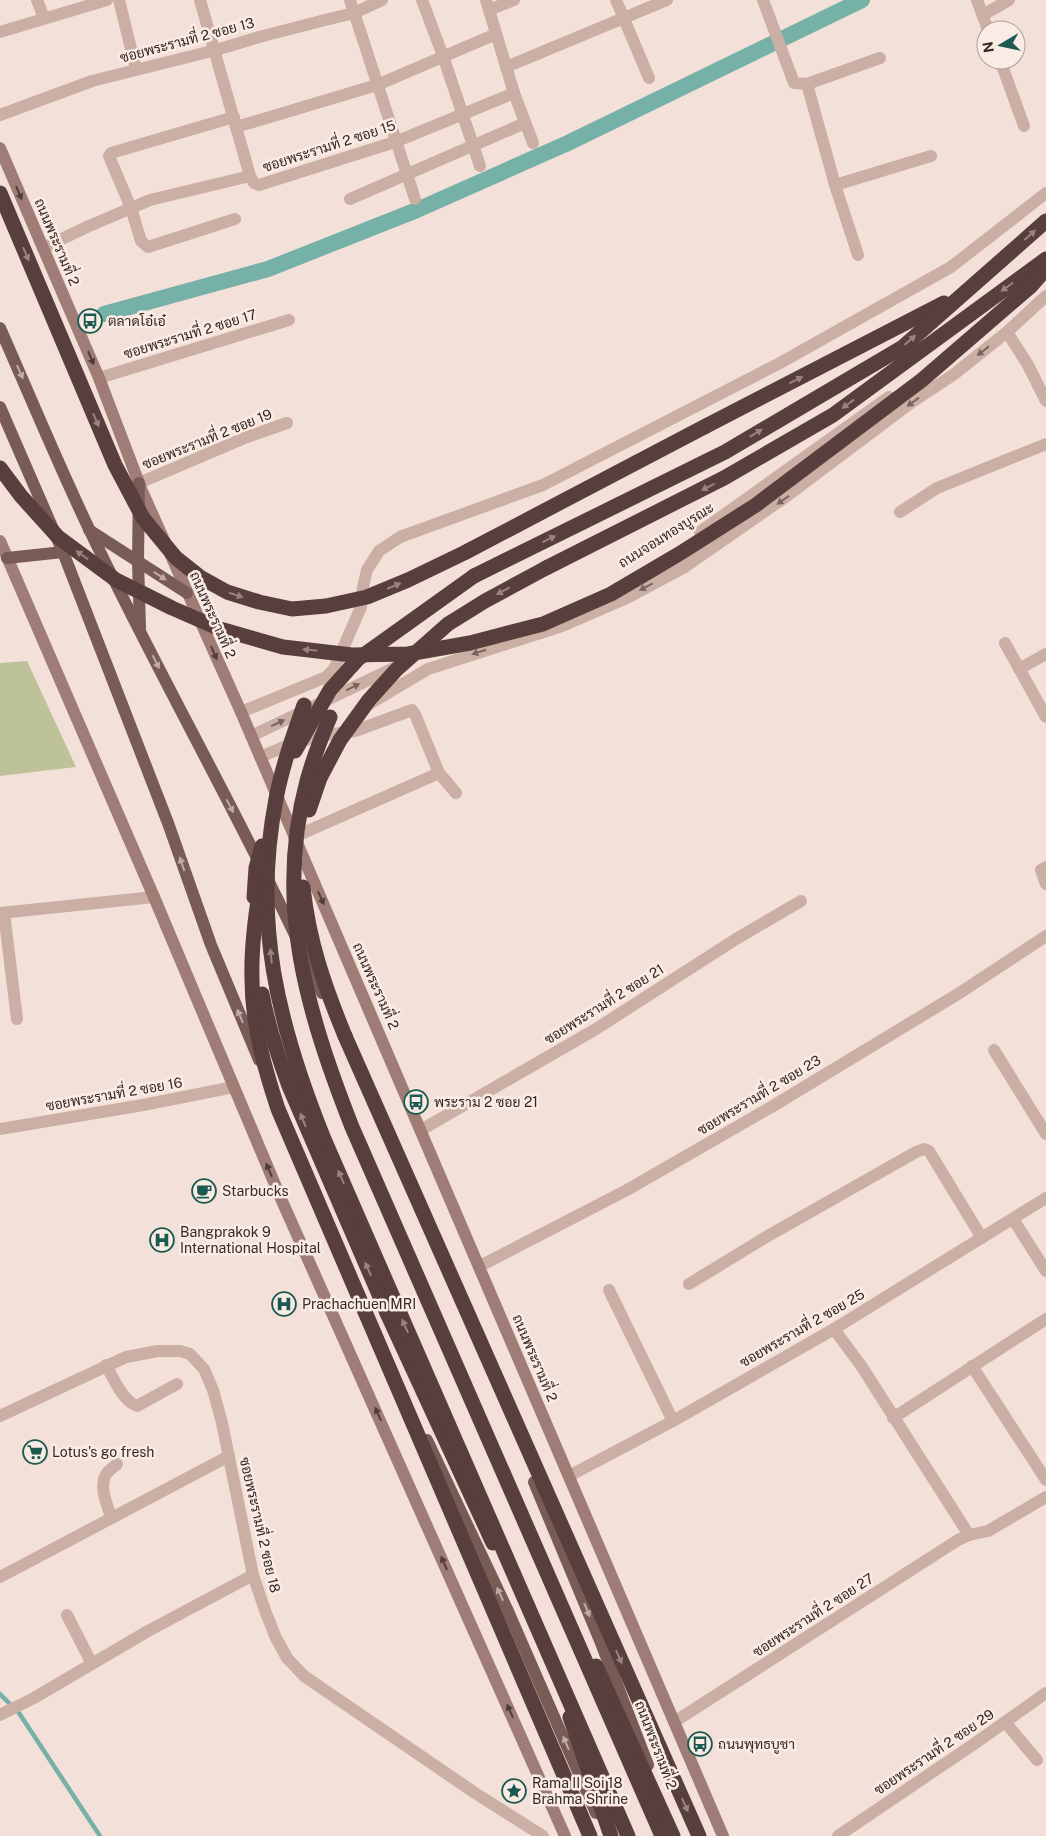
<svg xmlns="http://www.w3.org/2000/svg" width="1046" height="1836" font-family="'Public Sans',Sarabun,sans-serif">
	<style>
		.green { fill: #bdc298 }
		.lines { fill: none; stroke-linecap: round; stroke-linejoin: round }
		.stream { stroke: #76b1a7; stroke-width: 4.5 }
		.canal { stroke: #76b1a7; stroke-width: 16 }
		.minor { stroke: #cbaea4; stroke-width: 12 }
		.secondary { stroke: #9f7c75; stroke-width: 12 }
		.primary { stroke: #795b56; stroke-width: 12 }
		.motorway { stroke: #583f3d; stroke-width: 15 }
		.motorway-bridge { stroke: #583f3d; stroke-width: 15 }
		.oneway { fill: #503d3a }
		.oneway2 { fill: #998480 }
		.oneway3 { fill: #79645f }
		.oneway4 { fill: #c0aba5 }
		.labels { text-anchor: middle; stroke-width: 5; stroke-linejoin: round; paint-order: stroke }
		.street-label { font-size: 14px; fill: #362826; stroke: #faece5 }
		.poi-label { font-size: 14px; fill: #362826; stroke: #faece5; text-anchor: start }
	</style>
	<rect width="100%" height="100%" fill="#f3e1d9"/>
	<path class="green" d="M27,661L76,767L0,776V663Z"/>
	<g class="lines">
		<path class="stream" d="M0,1694L19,1713L100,1836"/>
		<path class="canal" d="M104,314L268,269L417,210L568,143L862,0"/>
		<g class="minor">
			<path d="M37,0L44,18"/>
			<path d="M119,0L136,69"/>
			<path d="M200,0L250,176"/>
			<path d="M350,0L415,199"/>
			<path d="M422,0L443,56L480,166"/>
			<path d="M486,0L514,93L533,143"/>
			<path d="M616,0L649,78"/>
			<path d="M763,0L794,83L807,84L835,185L858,255"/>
			<path d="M977,0L988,30"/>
			<path d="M489,10L514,0"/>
			<path d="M983,15L1009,0"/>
			<path d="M0,32L107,0"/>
			<path d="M1000,60L1024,126"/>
			<path d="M506,67L667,0"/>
			<path d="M807,84L880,58"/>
			<path d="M0,115L92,81L216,50L259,37L325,20L354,13L382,0"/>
			<path d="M234,117L111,153L109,156L131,208L141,241L148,247L235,219"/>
			<path d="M236,127L377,85L496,34"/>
			<path d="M835,185L931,156"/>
			<path d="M350,199L525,123"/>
			<path d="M43,248L89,226L150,200L250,176L254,183L259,185L395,142L514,93"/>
			<path d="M1007,332L1028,365L1046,401"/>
			<path d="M99,378L289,320"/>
			<path d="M139,483L247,437L287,423"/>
			<path d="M900,512L937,488L1046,444"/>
			<path d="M700,532L889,397"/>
			<path d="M1005,643L1046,717"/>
			<path d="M1019,669L1046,654"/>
			<path d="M369,704L428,669L562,626L627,598L683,568L787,496L912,402L953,375L1007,332L1046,296"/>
			<path d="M241,712L326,677L334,669L361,607L363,587L367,570L379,551L400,537L543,485L780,363L951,267L1046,193"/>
			<path d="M251,736L398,666"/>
			<path d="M260,757L291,744L319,736L355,731L412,710L415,714L439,773L294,837"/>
			<path d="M439,773L456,793"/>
			<path d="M1046,867L1041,870L1046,884"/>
			<path d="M0,913L154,897"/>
			<path d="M4,913L17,1019"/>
			<path d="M994,1050L1046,1134"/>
			<path d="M0,1129L143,1105L234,1087"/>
			<path d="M421,1130L596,1029L736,939L801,901"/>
			<path d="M1013,1219L1046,1271"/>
			<path d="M480,1266L627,1190L773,1106L958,994L1046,936"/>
			<path d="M689,1284L766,1237L916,1152L924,1149L929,1151L982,1238"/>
			<path d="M609,1290L673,1421"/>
			<path d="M834,1329L862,1367L969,1535"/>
			<path d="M106,1365C114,1379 122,1400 137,1406L177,1384"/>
			<path d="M972,1366L1046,1480"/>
			<path d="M0,1416L126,1357L158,1351H180L190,1354L204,1369L213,1390L222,1423L253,1575L266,1613L276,1638L287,1658L304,1676L475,1793L543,1836"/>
			<path d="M893,1418L1046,1319"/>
			<path d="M569,1476L673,1421L834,1329L1046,1198"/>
			<path d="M111,1517C107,1505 98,1484 107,1473C110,1469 114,1467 117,1464"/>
			<path d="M0,1577L229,1456"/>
			<path d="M67,1615L92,1664"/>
			<path d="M0,1715L34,1698L148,1631L253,1575"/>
			<path d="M674,1722L958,1540L969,1535L988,1531L1046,1497"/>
			<path d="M1005,1722L1037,1760"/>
			<path d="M838,1836L974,1744L1046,1693"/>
		</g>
		<g class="secondary">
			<path d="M0,148L99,378L142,491L241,712L723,1836"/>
			<path d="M0,541L154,897L282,1201L565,1836"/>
		</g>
		<g class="primary">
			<path d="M0,328C30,396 58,464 90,531C155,667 230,799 295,935"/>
			<path d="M0,407L63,552L168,823L211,945L259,1060"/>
			<path d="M139,483L138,561L140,628"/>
			<path d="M89,530L187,593"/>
			<path d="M7,558L63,552"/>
			<path d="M303,953L322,993"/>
			<path d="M427,1440L507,1609L596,1813"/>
			<path d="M534,1482L601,1643L648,1765"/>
		</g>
		<g class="motorway">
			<path d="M706,426L944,303"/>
			<path d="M546,568L724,478L833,415L1046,259"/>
			<path d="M474,576L725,452L903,347L1046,221"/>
			<path d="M345,1036L699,1836"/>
			<path d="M387,1313L493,1543"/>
			<path d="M596,1666L673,1836"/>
			<path d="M570,1717L611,1836"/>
		</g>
		<g class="motorway-bridge">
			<path d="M0,193L115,465L143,518L176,558L200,577L227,592L259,602L292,609L326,606L367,597L408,580L464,553L706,426"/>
			<path d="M0,468L21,496L58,537L116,580L172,608L220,629L283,647L352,655L408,654L470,643L543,624L611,594L679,554L756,505L922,380L1031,286L1046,269"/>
			<path d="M304,705C293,736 282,767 276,799C252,922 278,1025 324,1139L628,1836"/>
			<path d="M330,717C321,738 313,759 307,781C274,904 307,1012 352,1127L662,1836"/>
			<path d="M295,751L330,690L358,659L474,576"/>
			<path d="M309,810L320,778L340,740L369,700L396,670L448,624L485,601L546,568"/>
			<path d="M303,887C309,942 324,985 345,1036"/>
			<path d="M260,888C255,918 251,948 252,979C252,1024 264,1067 278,1109L590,1836"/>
			<path d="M254,897L256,868L262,846"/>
			<path d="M262,994C268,1026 278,1056 289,1086L387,1313"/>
		</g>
	</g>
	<defs><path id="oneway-solid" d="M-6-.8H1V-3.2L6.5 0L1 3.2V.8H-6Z" transform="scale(1.25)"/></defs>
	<g class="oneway">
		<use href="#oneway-solid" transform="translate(19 193) rotate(67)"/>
		<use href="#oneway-solid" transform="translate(91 358) rotate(67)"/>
		<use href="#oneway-solid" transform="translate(214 653) rotate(66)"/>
		<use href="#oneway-solid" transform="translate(321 898) rotate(66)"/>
		<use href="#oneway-solid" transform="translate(269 1170) rotate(-113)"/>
		<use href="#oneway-solid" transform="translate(378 1414) rotate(-114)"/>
		<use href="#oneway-solid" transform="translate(444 1563) rotate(-114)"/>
		<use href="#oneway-solid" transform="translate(510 1711) rotate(-114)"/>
	</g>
	<g class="oneway2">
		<use href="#oneway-solid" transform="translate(1030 235) rotate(-42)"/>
		<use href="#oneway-solid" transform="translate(26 254) rotate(67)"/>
		<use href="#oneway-solid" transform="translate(1007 287) rotate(144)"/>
		<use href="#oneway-solid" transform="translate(910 340) rotate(-41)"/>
		<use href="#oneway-solid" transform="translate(796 380) rotate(-27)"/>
		<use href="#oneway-solid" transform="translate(848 404) rotate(144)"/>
		<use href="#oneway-solid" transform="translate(96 420) rotate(67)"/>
		<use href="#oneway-solid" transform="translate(756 433) rotate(-31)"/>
		<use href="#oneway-solid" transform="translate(708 487) rotate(153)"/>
		<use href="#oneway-solid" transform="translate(549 539) rotate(-26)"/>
		<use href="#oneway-solid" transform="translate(82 555) rotate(-144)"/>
		<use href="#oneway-solid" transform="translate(394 586) rotate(-23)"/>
		<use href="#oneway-solid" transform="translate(503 591) rotate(151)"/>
		<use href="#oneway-solid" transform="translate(236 595) rotate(18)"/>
		<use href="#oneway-solid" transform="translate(310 650) rotate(-174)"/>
		<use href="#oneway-solid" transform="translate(271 956) rotate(-96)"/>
		<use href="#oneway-solid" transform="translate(303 1120) rotate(-112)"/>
		<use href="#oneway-solid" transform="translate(341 1177) rotate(-114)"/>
		<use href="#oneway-solid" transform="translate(368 1269) rotate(-114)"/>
		<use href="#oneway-solid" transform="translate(405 1326) rotate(-114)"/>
		<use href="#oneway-solid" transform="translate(619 1657) rotate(66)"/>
		<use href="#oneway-solid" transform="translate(685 1805) rotate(66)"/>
	</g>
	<g class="oneway3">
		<use href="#oneway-solid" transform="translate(983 351) rotate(142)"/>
		<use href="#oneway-solid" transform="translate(913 402) rotate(144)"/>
		<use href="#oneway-solid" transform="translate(783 500) rotate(145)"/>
		<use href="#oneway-solid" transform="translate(646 587) rotate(152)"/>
		<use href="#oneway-solid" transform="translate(479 652) rotate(162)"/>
		<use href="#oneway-solid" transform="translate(353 687) rotate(-26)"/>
		<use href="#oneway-solid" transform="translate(278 723) rotate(-25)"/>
	</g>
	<g class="oneway4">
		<use href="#oneway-solid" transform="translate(20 372) rotate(66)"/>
		<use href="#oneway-solid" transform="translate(160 576) rotate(33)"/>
		<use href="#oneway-solid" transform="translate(156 662) rotate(63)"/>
		<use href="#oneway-solid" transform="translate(230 806) rotate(62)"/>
		<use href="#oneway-solid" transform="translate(182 864) rotate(-109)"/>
		<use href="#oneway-solid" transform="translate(240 1016) rotate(-113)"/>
		<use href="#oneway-solid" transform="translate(500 1594) rotate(-115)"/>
		<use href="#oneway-solid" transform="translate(587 1610) rotate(68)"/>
		<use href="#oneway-solid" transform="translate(566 1743) rotate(-113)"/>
	</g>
	<defs>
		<g id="bus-ring" transform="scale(1.25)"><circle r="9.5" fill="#faece5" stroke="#1a5a51" stroke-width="1.5"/><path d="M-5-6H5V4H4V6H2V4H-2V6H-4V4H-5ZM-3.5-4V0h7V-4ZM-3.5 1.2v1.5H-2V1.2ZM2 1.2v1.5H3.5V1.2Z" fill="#1a5a51"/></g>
		<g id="cafe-ring" transform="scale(1.25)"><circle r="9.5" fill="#faece5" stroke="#1a5a51" stroke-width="1.5"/><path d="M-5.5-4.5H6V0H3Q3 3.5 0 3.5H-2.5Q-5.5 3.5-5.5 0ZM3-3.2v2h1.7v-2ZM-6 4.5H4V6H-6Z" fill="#1a5a51"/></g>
		<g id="hospital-ring" transform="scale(1.25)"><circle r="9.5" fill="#faece5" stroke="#1a5a51" stroke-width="1.5"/><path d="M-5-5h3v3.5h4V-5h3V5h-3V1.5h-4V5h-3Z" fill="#1a5a51"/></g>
		<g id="supermarket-ring" transform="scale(1.25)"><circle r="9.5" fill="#faece5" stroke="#1a5a51" stroke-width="1.5"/><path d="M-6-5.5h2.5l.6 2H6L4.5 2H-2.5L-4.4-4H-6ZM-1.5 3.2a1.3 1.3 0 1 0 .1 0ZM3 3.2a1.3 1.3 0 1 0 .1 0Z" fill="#1a5a51"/></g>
		<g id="sight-ring" transform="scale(1.25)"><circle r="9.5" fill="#faece5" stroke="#1a5a51" stroke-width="1.5"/><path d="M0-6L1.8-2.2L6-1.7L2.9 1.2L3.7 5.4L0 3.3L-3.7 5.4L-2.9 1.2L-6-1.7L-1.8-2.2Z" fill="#1a5a51"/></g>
	</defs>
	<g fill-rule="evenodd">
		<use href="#bus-ring" x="90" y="321"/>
		<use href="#bus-ring" x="416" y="1102"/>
		<use href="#cafe-ring" x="204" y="1191"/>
		<use href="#hospital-ring" x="162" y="1240"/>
		<use href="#hospital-ring" x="284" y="1304"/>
		<use href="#supermarket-ring" x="35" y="1452"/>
		<use href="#bus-ring" x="700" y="1744"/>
		<use href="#sight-ring" x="514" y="1791"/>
	</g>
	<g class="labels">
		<g class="street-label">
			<text transform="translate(187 40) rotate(-15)" y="5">ซอยพระรามที่ 2 ซอย 13</text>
			<text transform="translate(329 146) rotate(-18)" y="5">ซอยพระรามที่ 2 ซอย 15</text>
			<text transform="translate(57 242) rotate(67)" y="5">ถนนพระรามที่ 2</text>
			<text transform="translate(190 334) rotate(-17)" y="5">ซอยพระรามที่ 2 ซอย 17</text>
			<text transform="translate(207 439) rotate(-22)" y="5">ซอยพระรามที่ 2 ซอย 19</text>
			<text transform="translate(666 535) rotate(-32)" y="5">ถนนจอมทองบูรณะ</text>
			<text transform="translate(213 615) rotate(66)" y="5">ถนนพระรามที่ 2</text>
			<text transform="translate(376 986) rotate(66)" y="5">ถนนพระรามที่ 2</text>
			<text transform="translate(604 1004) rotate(-32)" y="5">ซอยพระรามที่ 2 ซอย 21</text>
			<text transform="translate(114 1094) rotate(-10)" y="5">ซอยพระรามที่ 2 ซอย 16</text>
			<text transform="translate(759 1095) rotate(-31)" y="5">ซอยพระรามที่ 2 ซอย 23</text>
			<text transform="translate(802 1328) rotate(-30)" y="5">ซอยพระรามที่ 2 ซอย 25</text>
			<text transform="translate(535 1358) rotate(67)" y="5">ถนนพระรามที่ 2</text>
			<text transform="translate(260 1525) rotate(77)" y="5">ซอยพระรามที่ 2 ซอย 18</text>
			<text transform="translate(813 1615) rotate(-33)" y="5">ซอยพระรามที่ 2 ซอย 27</text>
			<text transform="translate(656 1745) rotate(69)" y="5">ถนนพระรามที่ 2</text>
			<text transform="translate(934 1752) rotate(-34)" y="5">ซอยพระรามที่ 2 ซอย 29</text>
		</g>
		<g class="poi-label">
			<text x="108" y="326">ตลาดโอ๋เอ๋</text>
			<text x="434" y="1107">พระราม 2 ซอย 21</text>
			<text x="222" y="1196">Starbucks</text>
			<text x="180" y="1237">Bangprakok 9<tspan x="180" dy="16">International Hospital</tspan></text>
			<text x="302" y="1309">Prachachuen MRI</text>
			<text x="52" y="1457">Lotus's go fresh</text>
			<text x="718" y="1749">ถนนพุทธบูชา</text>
			<text x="532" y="1788">Rama II Soi 18<tspan x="532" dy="16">Brahma Shrine</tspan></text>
		</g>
	</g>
	<g transform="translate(1001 45) rotate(261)"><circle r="24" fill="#faece5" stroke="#ac9e99"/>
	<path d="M0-4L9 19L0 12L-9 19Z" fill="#1a5a51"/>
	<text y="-8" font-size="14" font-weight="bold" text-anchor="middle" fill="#362826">N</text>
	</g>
</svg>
